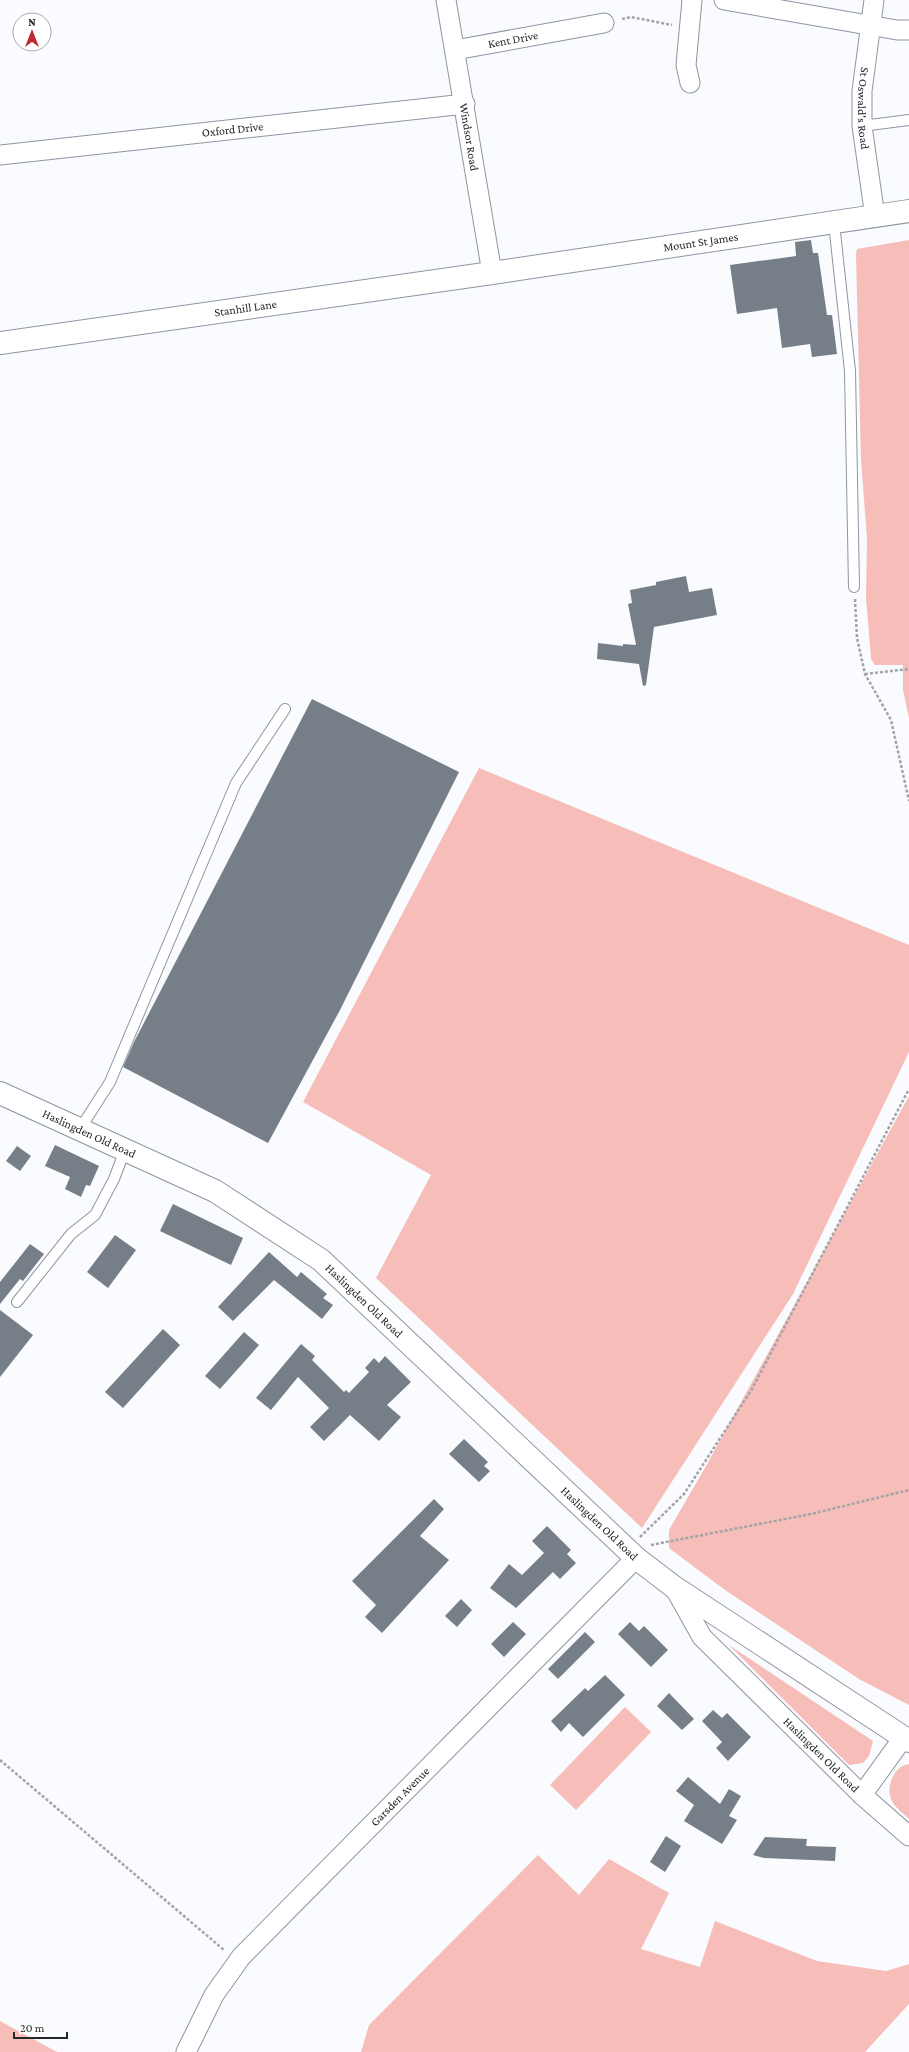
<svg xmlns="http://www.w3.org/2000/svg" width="909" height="2052" font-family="'Crimson Pro',serif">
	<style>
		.green { fill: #f7bdb8 }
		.building { fill: #767e88 }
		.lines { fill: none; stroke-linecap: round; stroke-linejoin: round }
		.lane-casing { stroke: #8e96a1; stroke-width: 12 }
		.street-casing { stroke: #8e96a1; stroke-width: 21 }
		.secondary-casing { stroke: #8e96a1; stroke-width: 24 }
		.path { stroke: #a2a4a7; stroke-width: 2.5; stroke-dasharray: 3 2; stroke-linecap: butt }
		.lane { stroke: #fff; stroke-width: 10 }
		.street { stroke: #fff; stroke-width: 19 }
		.secondary { stroke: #fff; stroke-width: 22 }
		.labels { text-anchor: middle; stroke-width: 3; stroke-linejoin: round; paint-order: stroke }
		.street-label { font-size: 12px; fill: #23262a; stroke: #fff }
	</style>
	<rect width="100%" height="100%" fill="#fafbfe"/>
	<g class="green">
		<path d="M909,240V718L903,690V665H875L871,659L866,598L867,539L861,460L856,254L857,249Z"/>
		<path d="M479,768L909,945V1052L793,1294L642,1528L376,1278L431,1175L303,1102Z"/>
		<path d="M909,1096V1705L859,1679L725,1590L669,1548V1530L706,1466Z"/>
		<path d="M729,1645L873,1741L869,1756L863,1763L849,1765Z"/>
		<path d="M625,1707L651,1732L576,1810L550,1785Z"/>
		<path d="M909,1764V1819C904,1814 897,1809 893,1803C884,1790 893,1766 909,1764Z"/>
		<path d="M538,1855L579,1895L609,1859L669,1893L641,1949L700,1967L715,1921L817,1961L886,1971L909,1964V2004L865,2052H361L369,2025Z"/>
		<path d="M0,2021L57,2052H0Z"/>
	</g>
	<g class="building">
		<path d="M811,240L813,253H818L827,315H832L837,354L812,357L810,344L782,348L777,308L737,314L730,265L796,256L795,242Z"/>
		<path d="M686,576L689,592L712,588L717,615L654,627L646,685L643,686L639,664L597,659L598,643L623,646V644L636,645L628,604L632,603L630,590L656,585V582Z"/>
		<path d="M312,699L459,772L340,1010L268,1143L123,1067L134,1042Z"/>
		<path d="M55,1145L99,1166L90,1186L86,1185L81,1197L65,1189L70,1177L45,1166Z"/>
		<path d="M17,1146L31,1156L20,1171L6,1161Z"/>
		<path d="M173,1204L243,1238L231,1265L160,1231Z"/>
		<path d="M115,1235L136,1250L108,1288L87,1272Z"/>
		<path d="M30,1244L44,1254L23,1281L20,1279L0,1304V1282Z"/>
		<path d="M269,1252L297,1277L301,1272L327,1294L323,1298L333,1305L322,1319L274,1280L233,1321L218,1307Z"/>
		<path d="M0,1310L33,1335L0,1377Z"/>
		<path d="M163,1329L180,1345L123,1408L105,1392Z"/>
		<path d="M244,1332L259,1345L220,1389L205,1376Z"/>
		<path d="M301,1344L315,1356L312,1360L344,1392L346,1390L349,1393L369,1372L365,1368L374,1358L379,1363L385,1356L411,1382L387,1405L401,1417L379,1441L350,1415L324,1441L310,1427L329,1408L298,1377L271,1410L256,1398Z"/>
		<path d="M464,1439L488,1462L484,1466L490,1471L479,1482L449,1454Z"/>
		<path d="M434,1499L444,1509L420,1536L449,1560L382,1633L365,1617L376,1605L352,1581Z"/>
		<path d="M547,1526L571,1550L567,1554L576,1563L560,1579L553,1572L516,1608L490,1588L509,1564L522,1575L544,1553L532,1541Z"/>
		<path d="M461,1599L472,1610L457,1627L445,1616Z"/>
		<path d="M513,1622L526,1634L504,1657L491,1644Z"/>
		<path d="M630,1622L639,1631L644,1626L668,1650L651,1667L618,1634Z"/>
		<path d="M585,1632L595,1642L558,1679L548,1669Z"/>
		<path d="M605,1675L625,1695L583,1737L569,1723L561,1732L551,1721L585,1688L588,1691Z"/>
		<path d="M669,1693L694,1719L682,1730L657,1706Z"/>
		<path d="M713,1710L722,1718L727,1713L751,1737L728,1761L716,1748L722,1742L702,1721Z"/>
		<path d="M688,1777L720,1804L729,1789L741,1796L729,1816L737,1820L722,1844L684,1821L694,1805L676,1791Z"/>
		<path d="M666,1836L681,1846L665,1872L650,1862Z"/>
		<path d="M765,1837L807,1839L806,1846L836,1847L835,1861L764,1858L753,1855Z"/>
	</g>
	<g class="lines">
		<g class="lane-casing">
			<g id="lane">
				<path d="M862,126L909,120"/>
				<path d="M834,223L850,371L854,587"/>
				<path d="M80,1129L110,1082L236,783L285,709"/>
				<path d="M17,1302L71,1234L95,1215L114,1179L125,1150"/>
			</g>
		</g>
		<g class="street-casing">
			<g id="street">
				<path id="s1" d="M446,0L492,273"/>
				<path d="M724,0L897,30H909"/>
				<path id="s2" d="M874,0L862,91V126L875,217"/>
				<path id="s3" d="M455,50L604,23"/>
				<path d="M690,83L686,65L692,0"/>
				<path id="s4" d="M0,155L465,104"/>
				<path id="s5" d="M674,1587L702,1637L862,1795L909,1836"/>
				<path d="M862,1795L903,1738"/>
				<path id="s6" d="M186,2052L214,1995L241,1957L636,1558"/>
			</g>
		</g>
		<g class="secondary-casing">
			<g id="secondary">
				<path id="s7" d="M0,343L492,273L909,211"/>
				<path id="s8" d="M0,1093L215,1191L321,1260L636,1558L674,1587L909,1741"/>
			</g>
		</g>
		<g class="path">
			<path d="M622,19L631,17L672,25"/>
			<path d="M855,599L857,638L865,674L891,720L909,801"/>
			<path d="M865,674L909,669"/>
			<path d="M640,1537L684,1494L752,1389L909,1089"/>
			<path d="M651,1545L811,1514L909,1490"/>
			<path d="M0,1760L224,1950"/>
		</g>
		<use href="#lane" class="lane"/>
		<use href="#street" class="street"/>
		<use href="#secondary" class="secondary"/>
	</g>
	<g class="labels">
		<g class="street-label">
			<text dy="4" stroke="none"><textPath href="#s3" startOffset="59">Kent Drive</textPath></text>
			<text dy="4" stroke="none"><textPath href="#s2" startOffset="109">St Oswald's Road</textPath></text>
			<text dy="4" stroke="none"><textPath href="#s4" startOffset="234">Oxford Drive</textPath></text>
			<text dy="4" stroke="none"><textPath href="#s1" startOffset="139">Windsor Road</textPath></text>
			<text dy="4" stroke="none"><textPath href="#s7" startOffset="708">Mount St James</textPath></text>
			<text dy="4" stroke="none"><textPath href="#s7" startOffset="248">Stanhill Lane</textPath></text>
			<text dy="4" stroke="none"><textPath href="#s8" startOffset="98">Haslingden Old Road</textPath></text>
			<text dy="4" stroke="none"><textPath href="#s8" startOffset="422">Haslingden Old Road</textPath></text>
			<text dy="4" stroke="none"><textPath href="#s8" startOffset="746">Haslingden Old Road</textPath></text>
			<text dy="4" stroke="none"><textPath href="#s5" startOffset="225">Haslingden Old Road</textPath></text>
			<text dy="4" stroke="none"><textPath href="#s6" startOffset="336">Garsden Avenue</textPath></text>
		</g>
	</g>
	<g transform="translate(32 32)"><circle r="19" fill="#ffffff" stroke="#a7a8aa"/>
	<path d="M0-3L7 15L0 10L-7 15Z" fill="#bc2c32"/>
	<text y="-6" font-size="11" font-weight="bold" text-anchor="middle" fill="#23262a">N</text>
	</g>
	<path d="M14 2032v6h53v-6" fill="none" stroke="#23262a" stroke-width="2"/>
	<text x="20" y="2032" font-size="12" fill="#23262a" stroke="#ffffff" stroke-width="3" paint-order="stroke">20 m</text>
</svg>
